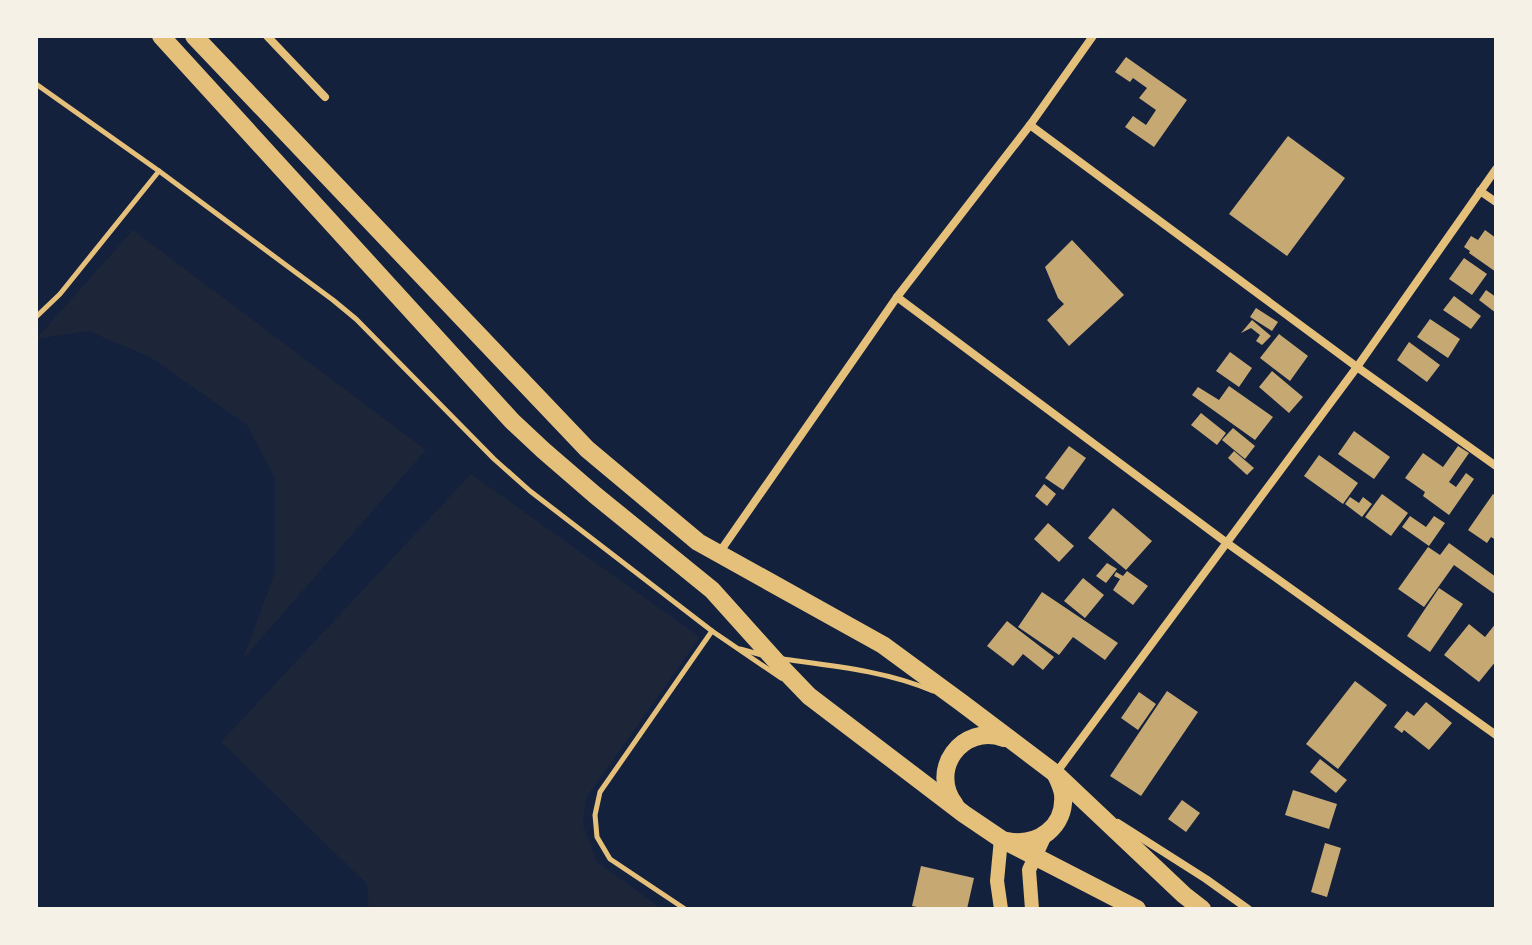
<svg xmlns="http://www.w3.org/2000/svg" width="1532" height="945" font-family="'Exo 2',sans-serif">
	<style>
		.green { fill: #1d2539 }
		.building { fill: #c6a872 }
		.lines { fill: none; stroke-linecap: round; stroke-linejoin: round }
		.service { stroke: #e5c07b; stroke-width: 5 }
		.minor { stroke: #e5c07b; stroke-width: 8 }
		.secondary { stroke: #e5c07b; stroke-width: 14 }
		.trunk { stroke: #e5c07b; stroke-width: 18 }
	</style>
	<rect width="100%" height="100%" fill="#14213d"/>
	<g class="green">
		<path d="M133,230L426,450L243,659L275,572V478L247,425L150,357L88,331L36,339Z"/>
		<path d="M471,474L700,637L586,798L583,825L597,862L662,909H369L367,884L221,742Z"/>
	</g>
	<g class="building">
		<path d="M1126,57L1187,100L1154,147L1125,127L1133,116L1146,125L1156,110L1139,98L1147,88L1133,78L1130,82L1115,72Z"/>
		<path d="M1288,136L1345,178L1287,256L1229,214Z"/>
		<path d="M1485,230L1496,238V272L1469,253L1470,251L1464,247L1471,236L1478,240Z"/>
		<path d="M1072,240L1124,295L1069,346L1047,320L1064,304L1058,298L1045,267Z"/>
		<path d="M1464,258L1487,274L1472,295L1449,279Z"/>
		<path d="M1486,290L1496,297V313L1479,300Z"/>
		<path d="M1454,296L1481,316L1471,329L1443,310Z"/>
		<path d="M1256,308L1278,322L1272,331L1250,317Z"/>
		<path d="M1430,319L1460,339L1448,358L1417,337Z"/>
		<path d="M1252,320L1271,336L1262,345L1256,341L1260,335L1251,328L1241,333Z"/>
		<path d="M1279,334L1308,356L1290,381L1260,358Z"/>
		<path d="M1409,342L1440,365L1427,382L1397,360Z"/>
		<path d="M1230,352L1252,368L1239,387L1216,371Z"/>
		<path d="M1272,371L1303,397L1289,413L1259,387Z"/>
		<path d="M1229,386L1273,417L1255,440L1192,395L1198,387L1219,400Z"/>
		<path d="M1201,413L1226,433L1217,445L1191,425Z"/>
		<path d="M1233,428L1255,446L1245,459L1222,440Z"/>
		<path d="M1354,431L1390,457L1374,479L1338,454Z"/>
		<path d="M1069,446L1086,458L1063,490L1045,478Z"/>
		<path d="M1458,446L1469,453L1449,482L1456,487L1466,473L1474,479L1449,515L1423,496L1425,492L1405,478L1423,453L1443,467Z"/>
		<path d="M1234,451L1254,468L1247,475L1228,458Z"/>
		<path d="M1319,455L1358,483L1343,504L1304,476Z"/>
		<path d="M1044,484L1056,494L1047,506L1035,496Z"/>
		<path d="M1382,494L1408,513L1391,536L1365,517Z"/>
		<path d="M1493,494L1496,496V540L1491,537L1487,543L1468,530Z"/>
		<path d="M1350,497L1359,503L1363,497L1372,504L1362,517L1345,504Z"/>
		<path d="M1113,508L1152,541L1126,570L1088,538Z"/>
		<path d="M1410,516L1426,527L1434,516L1445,523L1429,546L1402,527Z"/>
		<path d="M1048,523L1074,546L1059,562L1034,539Z"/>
		<path d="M1449,543L1496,577V595L1454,565L1424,607L1398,589L1428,547L1440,555Z"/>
		<path d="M1107,563L1117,569L1106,583L1096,576Z"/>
		<path d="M1127,571L1148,586L1133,605L1113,590L1120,579L1114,576L1116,572L1123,576Z"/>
		<path d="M1083,578L1104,595L1085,618L1064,601Z"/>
		<path d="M1439,588L1463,604L1430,652L1407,636Z"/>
		<path d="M1042,592L1118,643L1105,660L1073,637L1059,655L1018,627Z"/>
		<path d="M1007,621L1054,657L1043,670L1023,654L1013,666L987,646Z"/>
		<path d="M1496,623V661L1479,682L1444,655L1469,624L1485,637Z"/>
		<path d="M1355,681L1387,705L1338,769L1306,744Z"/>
		<path d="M1167,691L1198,712L1141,796L1110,776Z"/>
		<path d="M1139,692L1156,704L1138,730L1121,718Z"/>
		<path d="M1426,702L1452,723L1429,750L1404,730L1402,733L1394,727L1407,711L1414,716Z"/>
		<path d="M1320,759L1347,780L1336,793L1310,772Z"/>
		<path d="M1293,790L1337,804L1329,829L1285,815Z"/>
		<path d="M1182,800L1200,813L1186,832L1168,819Z"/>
		<path d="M1325,843L1341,848L1327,897L1311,892Z"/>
		<path d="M921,866L974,878L967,909H927L912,906Z"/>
	</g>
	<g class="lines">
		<g class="service">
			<path d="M36,84L159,171L333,300L356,319L494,459L530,491L712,631L781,678"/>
			<path d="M36,317L60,294L159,171"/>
			<path d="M740,649L762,655"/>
			<path d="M783,659C834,666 886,671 933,691"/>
			<path d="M685,909L610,859L597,837L595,815L600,792L712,631"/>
		</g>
		<g class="minor">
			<path d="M267,36L325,97"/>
			<path d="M1030,125L1357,367L1496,466"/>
			<path d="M1480,191L1496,202"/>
			<path d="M897,297L1227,543L1496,735"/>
			<path d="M719,553L897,297L1030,125L1093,36"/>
			<path d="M1056,773L1357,367L1496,169"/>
			<path d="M1118,823L1206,879L1248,909"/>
		</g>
		<g class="secondary">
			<path d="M1001,909L997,881L1001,839"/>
			<path d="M1032,909L1029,870L1046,833"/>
		</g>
		<g class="trunk">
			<path d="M161,36L512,421L543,450L595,495L712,590L783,669L809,696L964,814L1001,839L1137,909"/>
			<path d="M194,36L587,449L698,542L883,645L962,703L1056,774L1184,895L1202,909"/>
			<path d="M955,805C928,770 962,723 1004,738"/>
			<path d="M1007,841C1038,847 1066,827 1063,794C1062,788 1059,781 1056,775"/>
		</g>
	</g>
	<rect width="1532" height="945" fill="none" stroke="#f6f1e7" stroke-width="76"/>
</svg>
